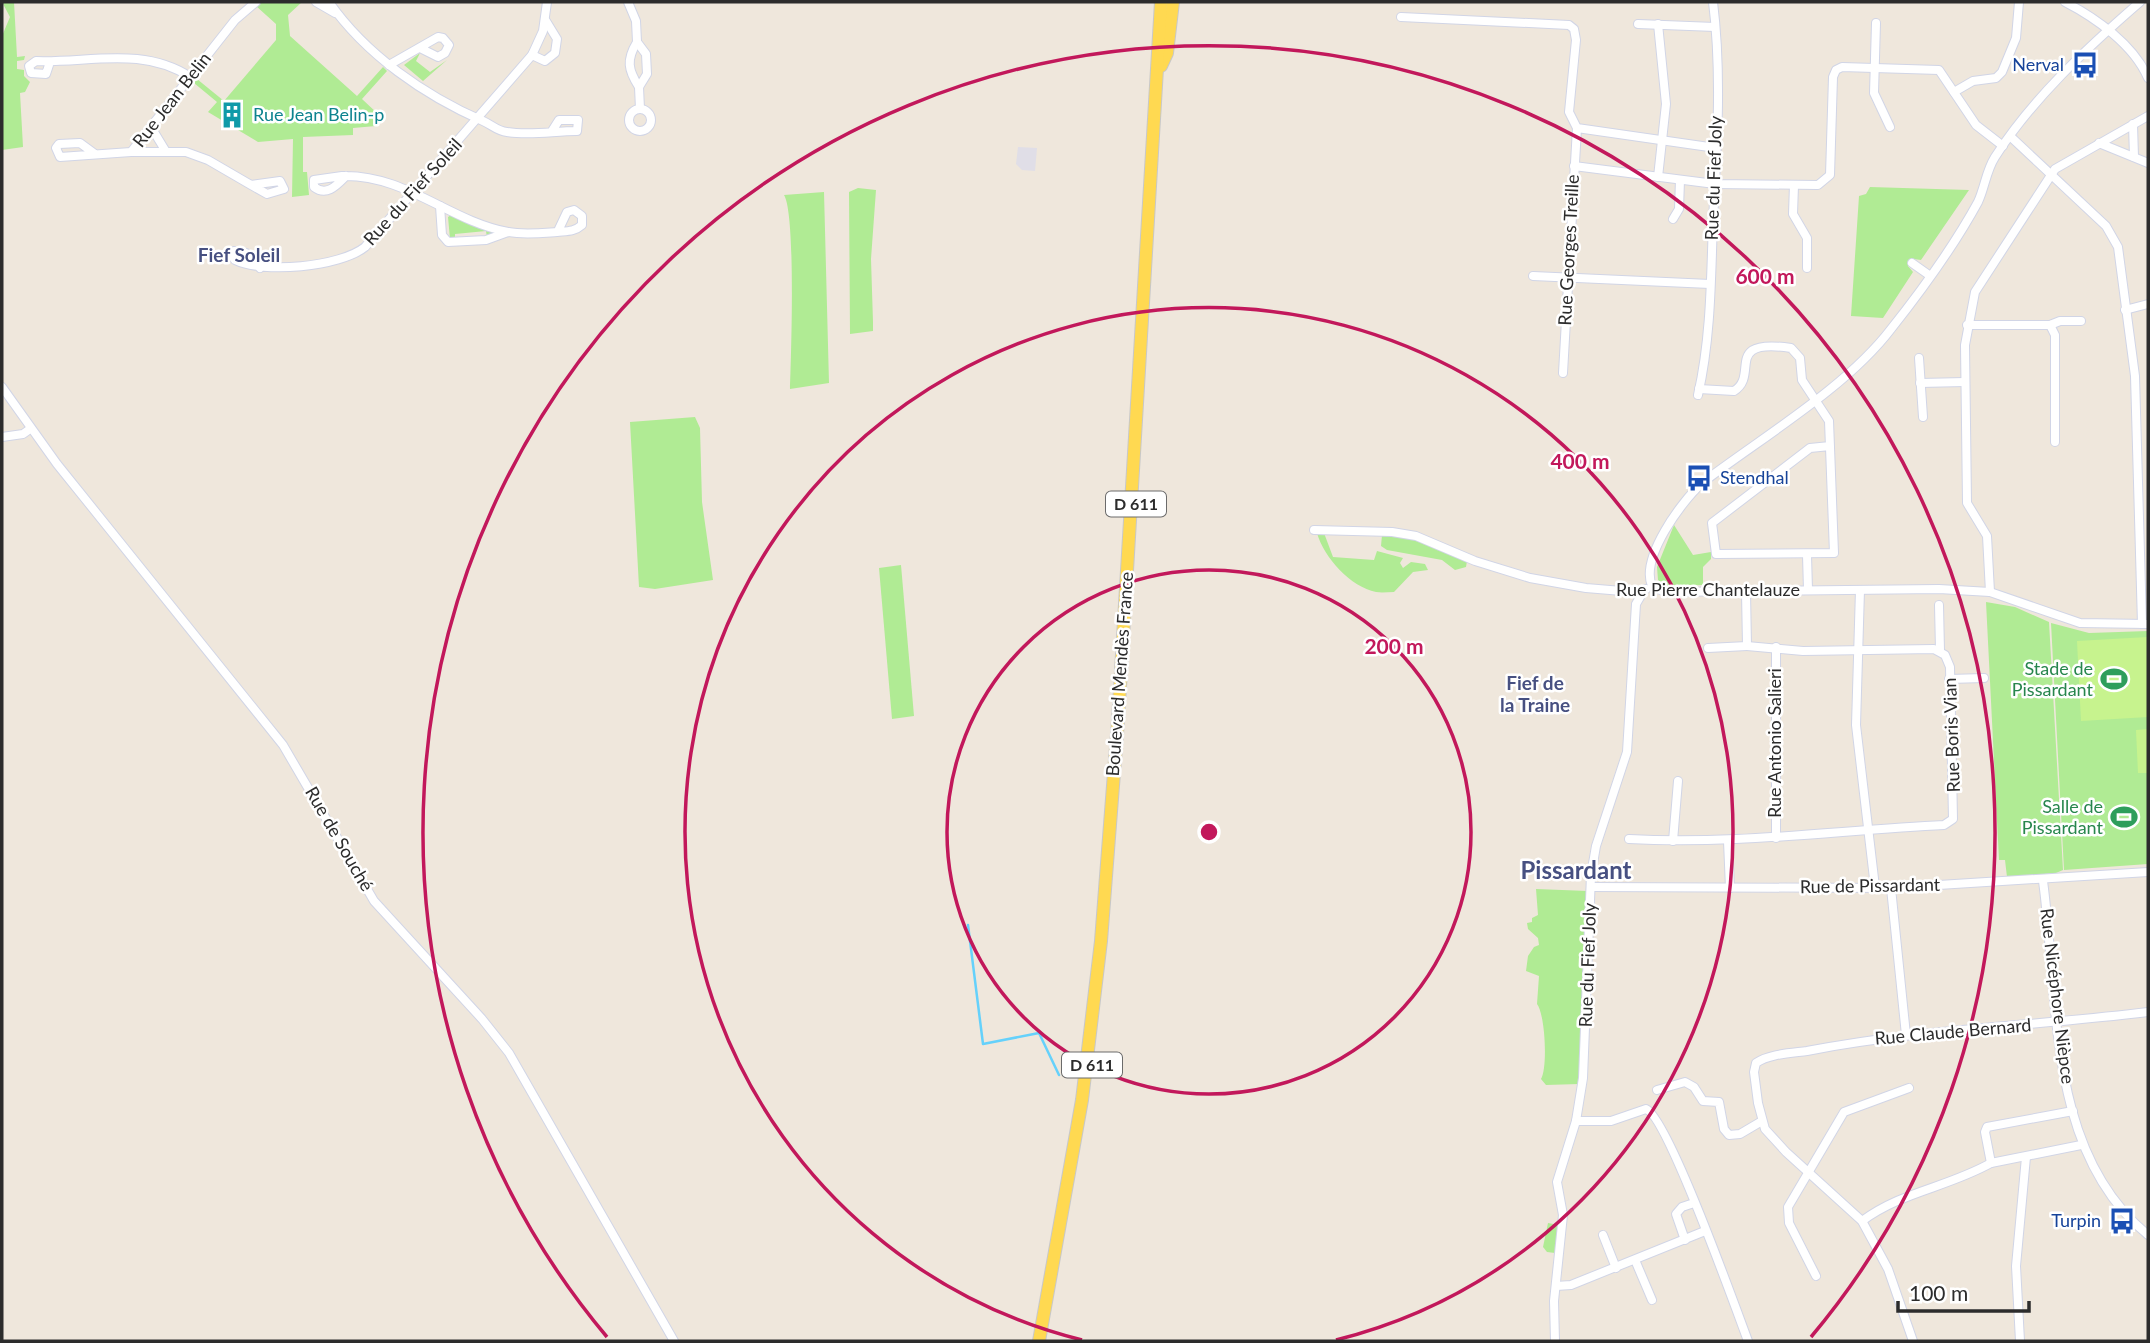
<svg xmlns="http://www.w3.org/2000/svg" width="2150" height="1343" font-family="Lato,sans-serif">
	<style>
		.industrial { fill: #e0dee7 }
		.green { fill: #b0eb94 }
		.pitch { fill: #c7f38e }
		.lines { fill: none; stroke-linecap: round; stroke-linejoin: round }
		.stream { stroke: #65d1fb; stroke-width: 2.5 }
		.minor-casing { stroke: #d1d5e6; stroke-width: 10 }
		.primary-casing { stroke: #c8c8c8; stroke-width: 14 }
		.minor { stroke: #fff; stroke-width: 8 }
		.primary { stroke: #ffd951; stroke-width: 12 }
		.ring { fill: none; stroke: #c2185b; stroke-width: 3.5 }
		.labels { text-anchor: middle; stroke-width: 5; stroke-linejoin: round; paint-order: stroke }
		.shield { fill: #fff; stroke: #6b6b6b; stroke-width: 2 }
		.shield-label { font-size: 16px; font-weight: bold; fill: #2c2c2c }
		.transit-label { font-size: 18px; fill: #164399; stroke: #fff; text-anchor: end }
		.street-label { font-size: 18px; fill: #2c2c2c; stroke: #fff }
		.culture-label { font-size: 18px; fill: #0d838f; stroke: #fff; text-anchor: start }
		.leisure-label { font-size: 18px; fill: #27864d; stroke: #fff; text-anchor: end }
		.neighbourhood-label { font-size: 19px; font-weight: bold; fill: #475081; stroke: #fff }
		.district-label { font-size: 24px; font-weight: bold; fill: #475081; stroke: #fff }
		.centre { fill: #c2185b; stroke: #fff; stroke-width: 3.5 }
		.ring-label { font-size: 21px; text-anchor: middle; font-weight: bold; fill: #c2185b; stroke: #fff; stroke-width: 5; stroke-linejoin: round; paint-order: stroke }
	</style>
	<rect width="100%" height="100%" fill="#efe7dc"/>
	<path class="industrial" d="M1018,147L1037,148L1035,171L1022,170L1016,164Z"/>
	<g class="green">
		<path d="M2,2H14L17,57L25,56L24,60L17,61V69L24,70V76L30,82L25,92L20,93L23,147L2,150V36L10,17Z"/>
		<path d="M261,2H302L288,15L290,36L357,96L383,67L387,71L362,99L378,114L376,126L353,128V135L303,137V172H307L309,195L292,197L293,139L258,142L208,112L217,102L194,83L197,79L224,101L276,40V24L256,6Z"/>
		<path d="M420,53L416,61L430,72L447,60L423,81L404,65Z"/>
		<path d="M1870,187L1969,190L1921,260L1914,259L1908,266L1913,272L1883,318L1851,316L1859,196L1866,194Z"/>
		<path d="M858,188L876,190L871,259L873,322V331L850,334L849,192Z"/>
		<path d="M824,192L829,383L790,389C791,359 796,214 784,195Z"/>
		<path d="M453,214L492,231L491,235L487,238L486,231L455,234V241L450,239L448,217Z"/>
		<path d="M695,417L700,428L702,502L713,580L655,589L639,587L630,422Z"/>
		<path d="M1674,525L1693,555L1711,552V559L1703,567V585L1666,586L1658,580L1657,567Z"/>
		<path d="M1317,533H1324L1333,557L1374,560L1377,551L1403,558L1400,563L1403,568L1411,562L1425,564L1428,570L1413,572L1394,592C1388,592 1382,593 1376,592C1351,587 1324,558 1317,533Z"/>
		<path d="M1382,535L1419,540L1467,561L1466,567L1455,570L1442,560L1387,550L1381,546Z"/>
		<path d="M901,565L914,716L892,719L879,568Z"/>
		<path d="M1986,602L2015,607L2049,622L2063,870L2056,873L2007,877L2005,860H1999Z"/>
		<path d="M2051,623L2089,633L2148,631V864L2064,870Z"/>
		<path d="M1536,889L1588,891L1579,1084L1546,1085L1541,1079C1548,1067 1545,1014 1537,1004L1539,976L1526,971L1528,956L1534,947L1539,945L1538,938L1528,929L1527,923L1532,922V918L1538,915Z"/>
		<path d="M1548,1223L1559,1225L1555,1253L1547,1252L1543,1247Z"/>
	</g>
	<g class="pitch">
		<path d="M2148,637V717L2081,721L2077,641Z"/>
		<path d="M2148,729V773H2138L2136,730Z"/>
	</g>
	<g class="lines">
		<path class="stream" d="M968,925L983,1044L1039,1033L1059,1075"/>
		<g class="minor-casing">
			<g id="minor">
				<path d="M316,2L335,13"/>
				<path d="M329,2C366,55 424,95 483,121C492,125 497,131 507,132C530,136 554,131 577,131L578,120H559L552,131"/>
				<path d="M628,2L636,21L637,42L646,54L647,74L639,87L640,109"/>
				<path d="M2065,2C2096,18 2134,45 2148,78"/>
				<path d="M1401,17L1569,25L1574,29L1576,40L1569,112L1577,128L1716,148"/>
				<path d="M1876,23L1874,93L1890,127"/>
				<path d="M1638,24L1715,27"/>
				<path d="M1658,24L1666,104L1658,177"/>
				<path d="M637,42C626,60 628,70 639,87"/>
				<path d="M532,55L545,61L555,53L557,39L546,21"/>
				<path d="M50,62L46,74L31,73L29,66L36,61C88,63 143,46 190,77"/>
				<path d="M389,65L438,37L443,38L449,45L445,53L438,57L420,48"/>
				<path d="M1954,92L1973,81L1996,78L2002,72L2016,38L2019,2"/>
				<circle cx="640" cy="120" r="11"/>
				<path d="M2133,124L2134,157"/>
				<path d="M151,127L165,150"/>
				<path d="M2011,137L2106,226L2118,247L2135,376L2142,624"/>
				<path d="M2099,143L2148,163"/>
				<path d="M131,152H186L208,160L251,185L280,181L284,189L267,194L251,185"/>
				<path d="M95,154L80,143L59,144L56,148L60,157L131,152L235,20L256,2"/>
				<path d="M1574,166L1715,184L1818,185L1830,175L1833,77L1836,70L1842,67L1939,70L1976,125L2003,146"/>
				<path d="M346,176C337,185 327,197 314,187V180L342,176C405,174 449,221 508,232C524,235 542,233 557,232C567,231 574,232 582,225V216L574,210L567,212L558,231"/>
				<path d="M1794,185L1793,214L1807,238V268"/>
				<path d="M440,206L442,235L448,242L486,240L508,232"/>
				<path d="M1673,219L1679,209L1680,180"/>
				<path d="M1912,263L1929,275"/>
				<path d="M260,268L246,253L234,251L232,256L235,260C263,274 340,267 365,247L532,55L543,31L547,2"/>
				<path d="M1533,276L1710,284"/>
				<path d="M2125,310L2148,304"/>
				<path d="M1967,325H2050L2060,321H2081"/>
				<path d="M2050,325L2055,335V442"/>
				<path d="M1919,358L1923,417"/>
				<path d="M1563,373L1577,128"/>
				<path d="M1920,383L1965,382"/>
				<path d="M2,387L57,464L283,745L374,901L482,1019L509,1053L674,1341"/>
				<path d="M1699,389L1734,391C1760,375 1722,338 1791,348L1800,358L1802,380L1829,421L1834,553L1716,554L1712,523L1810,448L1830,446"/>
				<path d="M1698,395C1711,338 1711,278 1713,220C1717,148 1722,74 1713,2"/>
				<path d="M2,437L23,434L30,429"/>
				<path d="M1314,530L1392,532L1416,536L1475,561L1530,578L1586,588L1634,592L1646,589"/>
				<path d="M1807,555L1808,590"/>
				<path d="M1652,586C1640,558 1681,502 1702,483C1761,438 1846,388 1891,329C1922,290 1954,246 1978,202C1985,187 1986,171 1995,157C2032,99 2088,47 2140,2"/>
				<path d="M1652,586L1665,592L1939,589L1990,592L2080,623L2148,624"/>
				<path d="M1860,590L1856,725L1875,887"/>
				<path d="M1990,592L1987,536L1967,503L1965,345L1975,292L2055,169L2148,116"/>
				<path d="M1939,605L1940,651"/>
				<path d="M1776,647V838"/>
				<path d="M1708,648L1747,646L1746,592"/>
				<path d="M1949,679L1984,678"/>
				<path d="M1629,839C1734,845 1839,830 1944,825L1953,819L1950,667L1945,655L1934,649L1803,651L1747,646"/>
				<path d="M1673,841L1678,781"/>
				<path d="M1728,841L1730,888"/>
				<path d="M2043,881C2059,999 2046,1152 2148,1235"/>
				<path d="M1591,887L1891,888L2148,872"/>
				<path d="M1891,888L1906,1035"/>
				<path d="M1657,1090L1685,1082L1694,1087L1703,1101L1719,1102L1724,1129L1729,1135L1740,1134L1762,1121"/>
				<path d="M2073,1111L1987,1127L1985,1132L1991,1163L2081,1145"/>
				<path d="M1576,1121H1611L1646,1109C1667,1116 1736,1309 1748,1341"/>
				<path d="M1862,1221C1903,1191 1946,1188 1991,1163"/>
				<path d="M1603,1235L1616,1268"/>
				<path d="M1685,1240L1676,1214L1682,1207L1694,1203"/>
				<path d="M1635,1260L1652,1300"/>
				<path d="M1816,1276L1789,1223L1788,1207L1844,1112L1909,1088"/>
				<path d="M1556,1286L1571,1285L1705,1231"/>
				<path d="M1555,1341L1554,1301L1563,1215L1557,1182L1576,1121L1583,1078L1591,875L1596,846L1627,752L1636,604L1643,592"/>
				<path d="M1913,1341L1888,1269L1862,1221L1786,1152L1765,1129L1758,1103L1754,1072L1756,1063C1768,1054 1792,1053 1807,1051C1920,1029 2035,1026 2148,1012"/>
				<path d="M2020,1341L2016,1266L2026,1157"/>
			</g>
		</g>
		<g class="primary-casing">
			<g id="primary">
				<path d="M1161,66L1167,53L1173,2"/>
				<path d="M1039,1341L1082,1100L1101,941L1118,721L1161,2"/>
			</g>
		</g>
		<use href="#minor" class="minor"/>
		<use href="#primary" class="primary"/>
	</g>
	<g class="ring">
		<circle cx="1209" cy="832" r="262"/>
		<path d="M1082 1340A524 524 0 1 1 1336 1340"/>
		<path d="M607 1337A786 786 0 1 1 1811 1337"/>
	</g>
	<defs>
		<g id="bus-bare" transform="scale(2.1)"><path d="M-5-6H5V4H4V6H2V4H-2V6H-4V4H-5ZM-3.5-4V0h7V-4ZM-3.5 1.2v1.5H-2V1.2ZM2 1.2v1.5H3.5V1.2Z" fill="#1a4fb4" stroke="#fff" stroke-width="2.5" paint-order="stroke"/></g>
		<g id="building-bare" transform="scale(2.1)"><path d="M-4-6H4V6H1V3H-1V6H-4ZM-2.5-4.3h1.7v1.8h-1.7ZM.8-4.3h1.7v1.8H.8ZM-2.5-1h1.7V.8h-1.7ZM.8-1h1.7V.8H.8Z" fill="#0f9aa8" stroke="#fff" stroke-width="2.5" paint-order="stroke"/></g>
		<g id="stadium-bare" transform="scale(2.1)"><path d="M0-5a6.5 5 0 1 0 0 10a6.5 5 0 1 0 0-10ZM-3.5-1.8h7v3.6h-7Z" fill="#2e9e5b" stroke="#fff" stroke-width="2.5" paint-order="stroke"/></g>
	</defs>
	<g fill-rule="evenodd">
		<use href="#bus-bare" x="2085" y="65"/>
		<use href="#building-bare" x="232" y="115"/>
		<use href="#bus-bare" x="1699" y="478"/>
		<use href="#stadium-bare" x="2114" y="679"/>
		<use href="#stadium-bare" x="2124" y="817"/>
		<use href="#bus-bare" x="2122" y="1221"/>
	</g>
	<g class="labels">
		<g class="shield">
			<rect x="1106" y="491.5" width="60" height="25" rx="5"/>
			<rect x="1062" y="1052.5" width="60" height="25" rx="5"/>
		</g>
		<g class="shield-label">
			<text x="1136" y="510">D 611</text>
			<text x="1092" y="1071">D 611</text>
		</g>
		<g class="transit-label">
			<text x="2064" y="71">Nerval</text>
			<text x="1720" y="484" text-anchor="start">Stendhal</text>
			<text x="2101" y="1227">Turpin</text>
		</g>
		<g class="street-label">
			<text transform="translate(172 100) rotate(-52)" y="6">Rue Jean Belin</text>
			<text transform="translate(1714 178) rotate(-88)" y="6">Rue du Fief Joly</text>
			<text transform="translate(413 192) rotate(-48)" y="6">Rue du Fief Soleil</text>
			<text transform="translate(1569 250) rotate(-87)" y="6">Rue Georges Treille</text>
			<text x="1708" y="596">Rue Pierre Chantelauze</text>
			<text transform="translate(1120 674) rotate(-86)" y="6">Boulevard Mendès France</text>
			<text transform="translate(1952 735) rotate(-92)" y="6">Rue Boris Vian</text>
			<text transform="translate(1775 743) rotate(-90)" y="6">Rue Antonio Salieri</text>
			<text transform="translate(339 839) rotate(60)" y="6">Rue de Souché</text>
			<text transform="translate(1870 886) rotate(-1)" y="6">Rue de Pissardant</text>
			<text transform="translate(1588 965) rotate(-88)" y="6">Rue du Fief Joly</text>
			<text transform="translate(2057 996) rotate(83)" y="6">Rue Nicéphore Nièpce</text>
			<text transform="translate(1953 1032) rotate(-5)" y="6">Rue Claude Bernard</text>
		</g>
		<g class="culture-label">
			<text x="253" y="121">Rue Jean Belin-p</text>
		</g>
		<g class="leisure-label">
			<text x="2093" y="675">Stade de<tspan x="2093" dy="21">Pissardant</tspan></text>
			<text x="2103" y="813">Salle de<tspan x="2103" dy="21">Pissardant</tspan></text>
		</g>
		<g class="neighbourhood-label">
			<text x="239" y="262">Fief Soleil</text>
			<text x="1535" y="690">Fief de<tspan x="1535" dy="22">la Traine</tspan></text>
		</g>
		<g class="district-label">
			<text x="1576" y="879">Pissardant</text>
		</g>
	</g>
	<circle cx="1209" cy="832" r="10" class="centre"/>
	<g class="ring-label">
		<text x="1765" y="284">600 m</text>
		<text x="1580" y="469">400 m</text>
		<text x="1394" y="654">200 m</text>
	</g>
	<rect width="2150" height="1343" fill="none" stroke="#2c2c2c" stroke-width="7"/>
	<path d="M1898 1301v10h131v-10" fill="none" stroke="#2c2c2c" stroke-width="3.5"/>
	<text x="1909" y="1301" font-size="21" fill="#2c2c2c" stroke="#ffffff" stroke-width="5" paint-order="stroke">100 m</text>
</svg>
